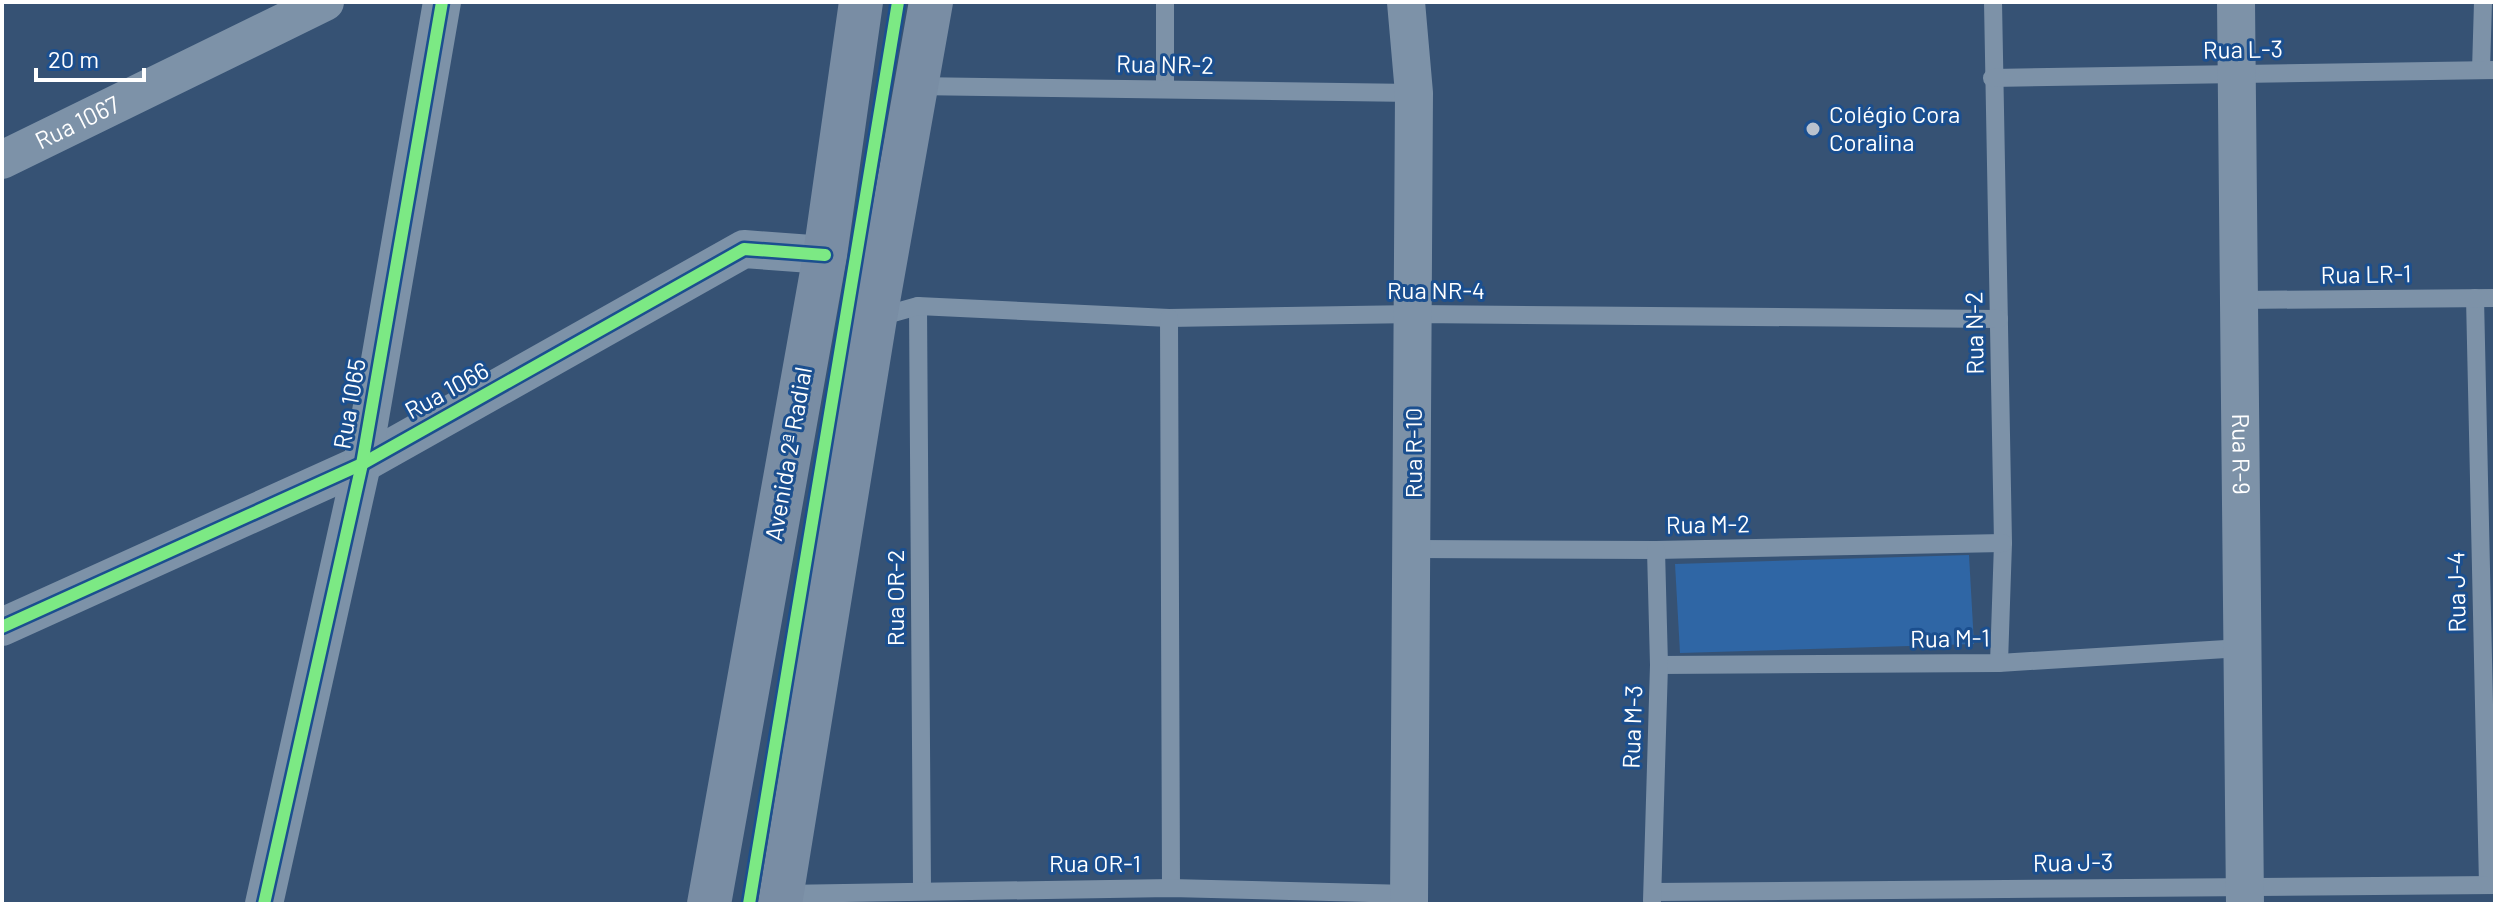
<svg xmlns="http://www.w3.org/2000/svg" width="2497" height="906" font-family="Barlow,sans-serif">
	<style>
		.green { fill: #2f66a5 }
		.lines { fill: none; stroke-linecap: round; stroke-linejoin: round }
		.service { stroke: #7d92a8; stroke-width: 18 }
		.minor { stroke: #7d92a8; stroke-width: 38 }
		.secondary { stroke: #798da4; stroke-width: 44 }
		.cycleway-casing { stroke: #1b4f8f; stroke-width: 17 }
		.cycleway { stroke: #7ce984; stroke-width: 12 }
		.poi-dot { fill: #b9c2ce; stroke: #1b4f8f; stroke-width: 3 }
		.labels { text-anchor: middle; stroke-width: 6; stroke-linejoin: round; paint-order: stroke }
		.street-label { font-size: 24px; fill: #fff; stroke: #1b4f8f }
		.poi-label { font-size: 24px; fill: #fff; stroke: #1b4f8f; text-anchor: start }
	</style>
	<rect width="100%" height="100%" fill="#365274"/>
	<path class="green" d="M1969,555L1974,644L1680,653L1675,564Z"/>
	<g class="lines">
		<g class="service">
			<path d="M1165,2V89"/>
			<path d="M1993,2L2003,543L1999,663"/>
			<path d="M2481,70L2483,2"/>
			<path d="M1992,78L2495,70"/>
			<path d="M914,86L1414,93"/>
			<path d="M2475,298L2488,885"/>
			<path d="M2238,300L2495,298"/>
			<path d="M918,306L922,889"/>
			<path d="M875,318L918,306L1169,318L1415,314L1999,319"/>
			<path d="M1169,318L1171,888"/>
			<path d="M1413,549L1656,550L2003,543"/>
			<path d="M1659,665L1999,663L2242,648"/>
			<path d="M1653,892L2495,885"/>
			<path d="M781,894L1171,888L1409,894"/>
			<path d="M1652,901L1659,665L1656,550"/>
		</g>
		<g class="minor">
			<path d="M1406,2L1414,93L1409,904"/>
			<path id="s1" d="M2236,2L2245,904"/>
			<path id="s2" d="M2,160L325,2"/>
			<path d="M2,627L362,464L744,249L825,255"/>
			<path d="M264,904L362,464L442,2"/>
		</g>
		<g class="secondary">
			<path d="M709,904L825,255L861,2"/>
			<path d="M780,904L875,318L931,2"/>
		</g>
		<g class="cycleway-casing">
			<g id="cycleway">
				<path d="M2,627L362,464L744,249L825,255"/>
				<path d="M264,904L362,464L442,2"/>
				<path d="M749,904L898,2"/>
			</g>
		</g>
		<use href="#cycleway" class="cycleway"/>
	</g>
	<circle class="poi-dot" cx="1813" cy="129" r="8"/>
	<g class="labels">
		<g class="street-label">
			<text transform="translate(2243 50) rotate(-1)" y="8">Rua L-3</text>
			<text transform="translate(1165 65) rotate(1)" y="8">Rua NR-2</text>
			<text dy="8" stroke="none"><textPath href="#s2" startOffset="84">Rua 1067</textPath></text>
			<text transform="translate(2366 275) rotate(-1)" y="8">Rua LR-1</text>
			<text x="1436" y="299">Rua NR-4</text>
			<text transform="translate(1975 333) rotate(-91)" y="8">Rua N-2</text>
			<text transform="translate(447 391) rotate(-29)" y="8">Rua 1066</text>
			<text transform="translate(350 404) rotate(-80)" y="8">Rua 1065</text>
			<text transform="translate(1414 453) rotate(-90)" y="8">Rua R-10</text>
			<text dy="8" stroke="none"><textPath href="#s1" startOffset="452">Rua R-9</textPath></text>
			<text transform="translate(789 454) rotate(-80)" y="8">Avenida 2ª Radial</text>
			<text transform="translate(1708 525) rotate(-1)" y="8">Rua M-2</text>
			<text transform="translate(2457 592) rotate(-91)" y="8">Rua J-4</text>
			<text transform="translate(896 598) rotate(-90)" y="8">Rua OR-2</text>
			<text transform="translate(1950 639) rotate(-1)" y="8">Rua M-1</text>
			<text transform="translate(1633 727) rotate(-88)" y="8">Rua M-3</text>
			<text transform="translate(2073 863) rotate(-1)" y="8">Rua J-3</text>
			<text x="1095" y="872">Rua OR-1</text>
		</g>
		<g class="poi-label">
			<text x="1829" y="123">Colégio Cora<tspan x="1829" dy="28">Coralina</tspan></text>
		</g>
	</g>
	<rect width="2497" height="906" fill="none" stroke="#ffffff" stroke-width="8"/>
	<path d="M36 68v12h108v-12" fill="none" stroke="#ffffff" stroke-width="4"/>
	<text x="48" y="68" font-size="24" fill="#ffffff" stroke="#1b4f8f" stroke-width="6" paint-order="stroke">20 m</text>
</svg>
